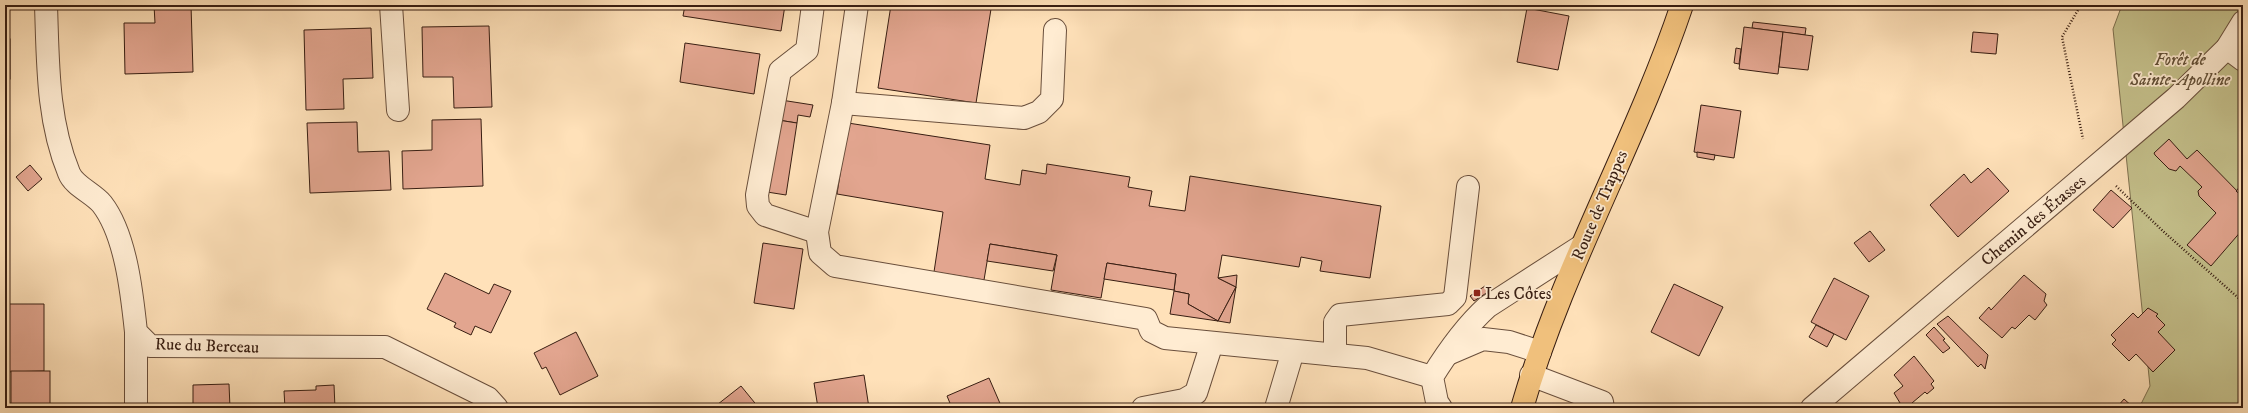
<svg xmlns="http://www.w3.org/2000/svg" width="2248" height="413" font-family="'IM FELL DW Pica',serif">
	<style>
		.green { fill: #c5c18c; stroke: #7e704f }
		.building { fill: #e2a58f; stroke: #381e12 }
		.lines { fill: none; stroke-linecap: round; stroke-linejoin: round }
		.minor-casing { stroke: #6a4f3c; stroke-width: 24 }
		.major-casing { stroke: #381e12; stroke-width: 24 }
		.path { stroke: #381e12; stroke-width: 2.5; stroke-dasharray: 1 2; stroke-linecap: butt }
		.minor { stroke: #ffecd2; stroke-width: 22 }
		.major { stroke: #f0c07c; stroke-width: 22 }
		.poi-dot { fill: #8f2418; stroke: #ffecd2; stroke-width: 1.5 }
		.labels { text-anchor: middle; stroke-width: 3.5; stroke-linejoin: round; paint-order: stroke }
		.park-label { font-size: 17px; font-style: italic; fill: #624f37; stroke: #ffecd2 }
		.street-label { font-size: 17px; fill: #381e12; stroke: #ffecd2 }
		.poi-label { font-size: 17px; fill: #381e12; stroke: #ffecd2; text-anchor: start }
	</style>
	<rect width="100%" height="100%" fill="#ffe1b9"/>
	<filter id="stains"><feTurbulence type="fractalNoise" baseFrequency=".005" numOctaves="4"/><feColorMatrix values="0 0 0 0 .2 0 0 0 0 .09 0 0 0 0 .02 0 0 0 .5 -.17"/></filter>
	<radialGradient id="worn" r=".72"><stop offset=".6" stop-color="#630" stop-opacity="0"/><stop offset="1" stop-color="#630" stop-opacity=".3"/></radialGradient>
	<path class="green" d="M2122,5H2243V408H2139L2150,386L2113,29Z"/>
	<g class="building">
		<path d="M154,5H191L193,72L125,74L124,23H155Z"/>
		<path d="M685,5H785L781,31L683,16Z"/>
		<path d="M891,5H966L991,9L976,103L878,88Z"/>
		<path d="M1527,8L1569,16L1558,70L1517,62Z"/>
		<path d="M1753,22L1806,28L1805,35L1752,28Z"/>
		<path d="M489,26L492,107L454,108L453,77H423L422,27Z"/>
		<path d="M1744,27L1783,32L1778,74L1739,69Z"/>
		<path d="M371,28L373,78L343,79L344,109L306,110L304,30Z"/>
		<path d="M1783,32L1813,36L1808,70L1779,67Z"/>
		<path d="M1973,32L1998,34L1996,54L1971,52Z"/>
		<rect x="5" y="39" width="5" height="40"/>
		<path d="M685,43L760,54L754,94L680,82Z"/>
		<path d="M1736,48L1741,49L1739,64L1734,63Z"/>
		<path d="M781,100L813,105L810,117L798,115L797,123L778,120Z"/>
		<path d="M1701,105L1741,111L1734,158L1694,152Z"/>
		<path d="M481,119L483,186L403,189L402,151L432,150V120Z"/>
		<path d="M778,120L797,123L786,195L767,192Z"/>
		<path d="M357,122L358,152L389,151L391,190L310,193L307,123Z"/>
		<path d="M848,123L990,145L985,179L1020,185L1022,170L1046,174L1047,164L1130,177L1128,187L1152,191L1149,206L1185,211L1190,176L1381,206L1370,278L1320,271L1322,261L1301,257L1299,267L1222,255L1218,278L1236,287L1218,321L1188,304L1189,294L1174,291L1176,274L1107,263L1101,298L1051,290L1057,255L990,244L984,280L934,272L943,212L837,194Z"/>
		<path d="M2169,139L2187,159L2197,150L2243,197V229L2211,266L2187,245L2216,213L2199,196L2198,191L2202,187L2180,166L2176,171L2169,169L2155,155L2154,153Z"/>
		<path d="M1697,152L1715,155L1714,160L1697,157Z"/>
		<path d="M30,165L42,179L28,191L16,177Z"/>
		<path d="M1988,168L2009,191L1958,237L1930,205L1964,174L1971,183Z"/>
		<path d="M2243,183V197L2236,191Z"/>
		<path d="M2111,190L2132,208L2113,228L2093,210Z"/>
		<path d="M1870,231L1885,250L1869,262L1854,243Z"/>
		<path d="M763,243L803,249L794,309L754,303Z"/>
		<path d="M990,244L1057,255L1053,271L987,261Z"/>
		<path d="M1107,263L1176,274L1174,290L1104,279Z"/>
		<path d="M445,273L489,294L494,284L511,291L491,333L475,326L471,335L454,327L456,323L427,309Z"/>
		<path d="M1237,275L1236,287L1218,278Z"/>
		<path d="M2024,275L2046,294L2044,301L2047,305L2035,320L2029,315L2015,329L2012,327L2002,338L1979,318L1989,307L1991,310Z"/>
		<path d="M1834,278L1869,296L1846,340L1811,322Z"/>
		<path d="M1674,284L1723,307L1699,356L1651,332Z"/>
		<path d="M1485,286L1488,292L1474,301L1470,296Z"/>
		<path d="M1236,287L1230,323L1218,321Z"/>
		<path d="M1174,291L1189,294L1188,304L1218,321L1170,314Z"/>
		<path d="M5,304H44V371L5,372Z"/>
		<path d="M2148,308L2158,314L2156,316L2165,325L2158,332L2175,350L2153,372L2136,354L2129,361L2112,344L2116,340L2111,335L2133,313L2138,318Z"/>
		<path d="M1948,316L1988,355L1985,369L1981,364L1978,367L1937,324Z"/>
		<path d="M1816,325L1834,334L1827,347L1809,337Z"/>
		<path d="M1934,327L1945,339L1943,340L1950,348L1943,353L1926,335Z"/>
		<path d="M576,332L598,376L560,395L546,367L542,369L534,353Z"/>
		<path d="M1914,356L1934,381L1931,384L1934,388L1927,394L1925,392L1912,403L1916,408H1903L1894,393L1903,386L1894,375Z"/>
		<rect x="11" y="371" width="39" height="37"/>
		<path d="M864,375L869,408H818L814,383Z"/>
		<path d="M989,378L1002,408H952L947,396Z"/>
		<path d="M229,384L230,408H193V385Z"/>
		<path d="M334,385L335,408H285L284,391L316,390V386Z"/>
		<path d="M741,386L759,408H713Z"/>
		<path d="M2124,399L2134,408H2120L2118,406Z"/>
	</g>
	<g class="lines">
		<g class="minor-casing">
			<g id="minor">
				<path d="M46,5C48,62 47,120 69,173C74,186 93,193 102,204C126,235 132,294 136,332L150,346L385,347L488,398L497,408"/>
				<path d="M391,5L398,110"/>
				<path d="M813,5L807,50L780,71L757,195L758,206L765,215L817,232"/>
				<path d="M857,5L843,103L817,232L820,253L835,266L1146,319L1151,331L1165,338L1367,358L1432,377"/>
				<path d="M2227,48L2243,60"/>
				<path d="M843,103L1024,118L1039,112L1052,99L1055,30"/>
				<path d="M1448,354L1483,339L1509,342L1540,352"/>
				<path d="M1335,355V322L1340,315L1448,304L1455,297L1468,187"/>
				<path d="M1531,375L1602,402L1603,408"/>
				<path d="M136,408V332"/>
				<path d="M1143,408L1184,400L1196,393L1212,343"/>
				<path d="M1276,408L1293,351"/>
				<path d="M1441,408L1437,402L1432,377C1448,351 1465,327 1487,307L1580,247"/>
				<path d="M1812,408L2176,98L2227,48L2243,22"/>
			</g>
		</g>
		<g class="major-casing">
			<path id="major" d="M1522,408C1562,269 1636,142 1682,5"/>
		</g>
		<g class="path">
			<path d="M2081,5L2062,37L2083,139"/>
			<path d="M2116,186L2165,233L2243,302"/>
		</g>
		<use href="#minor" class="minor"/>
		<use href="#major" class="major"/>
	</g>
	<rect class="poi-dot" x="1473" y="289" width="8" height="8" rx="2"/>
	<g class="labels">
		<g class="park-label">
			<text x="2180" y="65">Forêt de<tspan x="2180" dy="20">Sainte-Apolline</tspan></text>
		</g>
		<g class="street-label">
			<text transform="translate(1599 205) rotate(-67)" y="6">Route de Trappes</text>
			<text transform="translate(2033 220) rotate(-40)" y="6">Chemin des Étasses</text>
			<text transform="translate(207 345) rotate(2)" y="6">Rue du Berceau</text>
		</g>
		<g class="poi-label">
			<text x="1485" y="299">Les Côtes</text>
		</g>
	</g>
	<rect width="2248" height="413" fill="none" stroke="#ffe1b9" stroke-width="20"/>
	<rect x="6" y="6" width="2236" height="401" fill="none" stroke="#381e12" stroke-width="2"/>
	<rect x="10" y="10" width="2228" height="393" fill="none" stroke="#381e12"/>
	<rect width="100%" height="100%" filter="url(#stains)"/>
	<rect width="100%" height="100%" fill="url(#worn)"/>
</svg>
